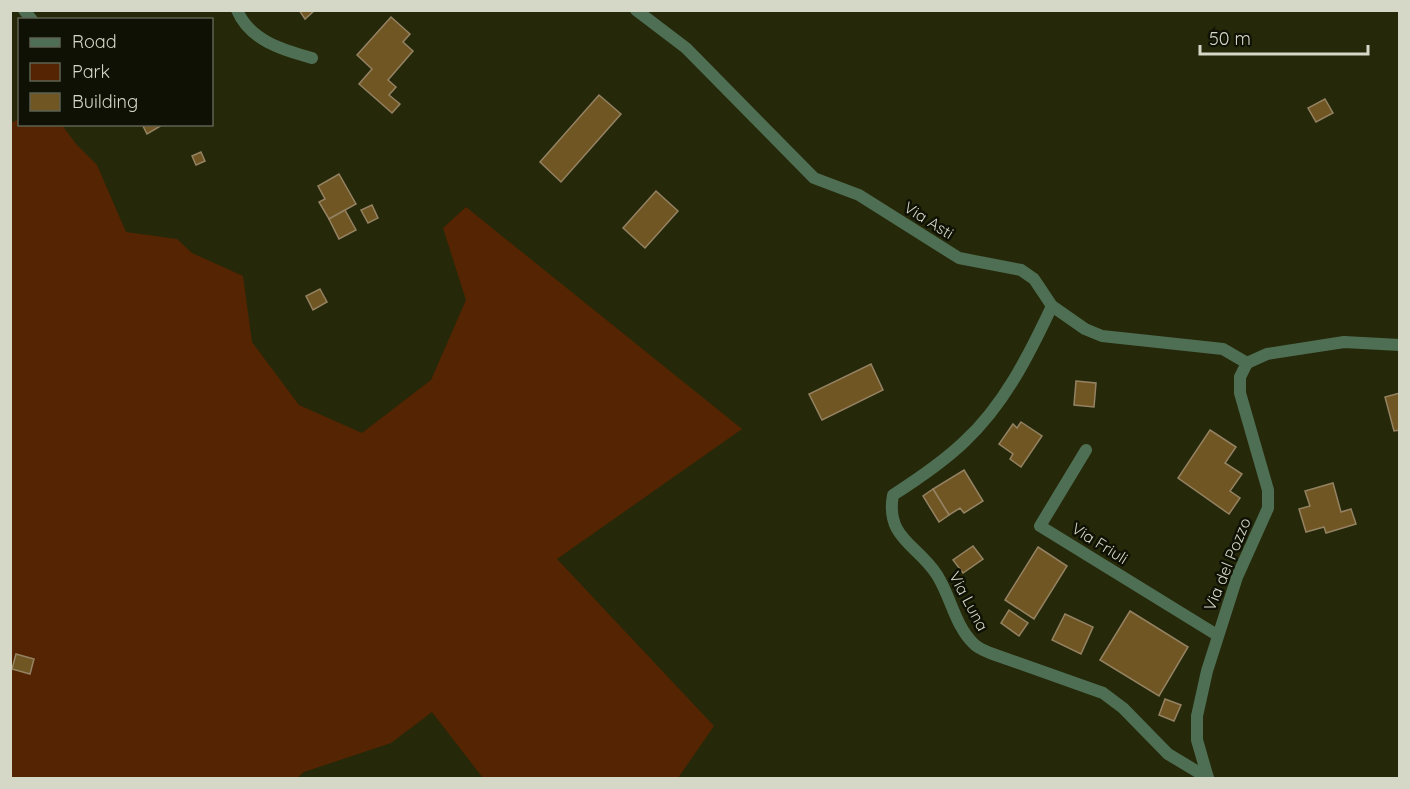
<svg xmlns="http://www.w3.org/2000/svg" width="1410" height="789" font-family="Quicksand,sans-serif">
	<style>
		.green { fill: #552402 }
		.building { fill: #6f5623; stroke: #948263; stroke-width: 1.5 }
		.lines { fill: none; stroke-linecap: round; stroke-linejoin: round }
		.minor { stroke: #4f6f54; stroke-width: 12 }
		.labels { text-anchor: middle; stroke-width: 5; stroke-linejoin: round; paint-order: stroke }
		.street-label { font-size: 16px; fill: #d5d8c6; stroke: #0f1105 }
	</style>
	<rect width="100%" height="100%" fill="#252909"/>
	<path class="green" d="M19,119L20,124L62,125L76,144L97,165L126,232L177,239L192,253L243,276L252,342L299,405L362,433L431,380L466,300L443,228L466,207L742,429L557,559L714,726L678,778H483L432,712L391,743L304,772L297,778H11L10,123Z"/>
	<g class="building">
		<path d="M299,10H315L305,19Z"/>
		<path d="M391,17L410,34L403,42L413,51L388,80L396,87L389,95L400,104L392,113L359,84L372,69L357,55Z"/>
		<path d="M599,95L621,114L561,182L540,162Z"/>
		<path d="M1325,99L1333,113L1316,122L1308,108Z"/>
		<path d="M142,124H164L147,134Z"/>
		<path d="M201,152L205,161L196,165L192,156Z"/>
		<path d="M339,174L356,204L329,219L319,202L325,199L318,186Z"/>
		<path d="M656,191L678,211L645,248L623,228Z"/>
		<path d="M372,205L378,218L368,223L361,210Z"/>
		<path d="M345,210L356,230L339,239L329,219Z"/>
		<path d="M320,289L327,302L313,310L306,296Z"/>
		<path d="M871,364L883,390L822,420L809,394Z"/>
		<path d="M1076,381L1096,383L1094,407L1074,405Z"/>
		<path d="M1400,393V430L1394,431L1385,397Z"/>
		<path d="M1021,422L1042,436L1021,467L1010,459L1013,454L999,444L1013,424L1017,428Z"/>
		<path d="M1210,430L1236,447L1225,463L1242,474L1230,491L1240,498L1229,514L1178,478Z"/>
		<path d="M964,470L983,501L964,513L960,508L949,515L933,489Z"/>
		<path d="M1333,483L1341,512L1351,509L1356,524L1326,533L1324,527L1306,532L1299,509L1310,506L1305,491Z"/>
		<path d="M933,489L949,515L939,522L923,496Z"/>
		<path d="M973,546L983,559L963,573L953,560Z"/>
		<path d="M1038,547L1067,566L1034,619L1005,600Z"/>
		<path d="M1009,610L1028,623L1019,636L1001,623Z"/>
		<path d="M1130,611L1188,647L1159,696L1100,660Z"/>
		<path d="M1065,614L1093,627L1081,654L1052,640Z"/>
		<path d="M16,654L34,659L30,674L12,669Z"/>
		<path d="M1165,699L1181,705L1174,721L1159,715Z"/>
	</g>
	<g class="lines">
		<g class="minor">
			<path d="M24,10L32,20"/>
			<path d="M237,10C250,41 283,50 312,58"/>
			<path d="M636,10L686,48L814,178L859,195L959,258L1021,270L1034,279L1052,306L1085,329L1102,336L1223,349L1247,363"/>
			<path d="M1052,306C1029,355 1004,405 964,442C943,462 918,479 893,495C885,538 918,545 937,575C951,597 955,626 974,644C978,648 985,651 990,653L1103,693L1123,708L1168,754L1208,778"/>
			<path d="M1247,363L1267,354L1344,342L1400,345"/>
			<path d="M1086,450L1040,526L1217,635"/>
			<path d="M1208,778L1197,740V716L1207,671L1237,577L1268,508V490L1240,393V377L1247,363"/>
		</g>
	</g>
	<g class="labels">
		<g class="street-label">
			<text transform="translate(929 220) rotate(32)" y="6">Via Asti</text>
			<text transform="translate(1100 543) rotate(32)" y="6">Via Friuli</text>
			<text transform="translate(1227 564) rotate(-68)" y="6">Via del Pozzo</text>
			<text transform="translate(969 601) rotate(62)" y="6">Via Luna</text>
		</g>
	</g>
	<rect width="1410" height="789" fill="none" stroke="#d5d8c6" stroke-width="24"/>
	<rect x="18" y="18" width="195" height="108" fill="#0f1105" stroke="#5e6152" stroke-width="1.5"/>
	<rect x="30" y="38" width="30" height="9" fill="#4f6f54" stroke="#5e6152" stroke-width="1.5"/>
	<text x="72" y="48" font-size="18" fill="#d5d8c6">Road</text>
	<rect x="30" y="63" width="30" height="18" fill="#552402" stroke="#5e6152" stroke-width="1.5"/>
	<text x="72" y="78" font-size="18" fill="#d5d8c6">Park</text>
	<rect x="30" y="93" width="30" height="18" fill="#6f5623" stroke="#5e6152" stroke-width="1.5"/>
	<text x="72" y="108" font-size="18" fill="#d5d8c6">Building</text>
	<path d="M1200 45v9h168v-9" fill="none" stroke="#d5d8c6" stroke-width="3"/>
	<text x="1209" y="45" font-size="18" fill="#d5d8c6" stroke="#0f1105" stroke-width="4.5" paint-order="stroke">50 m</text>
</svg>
